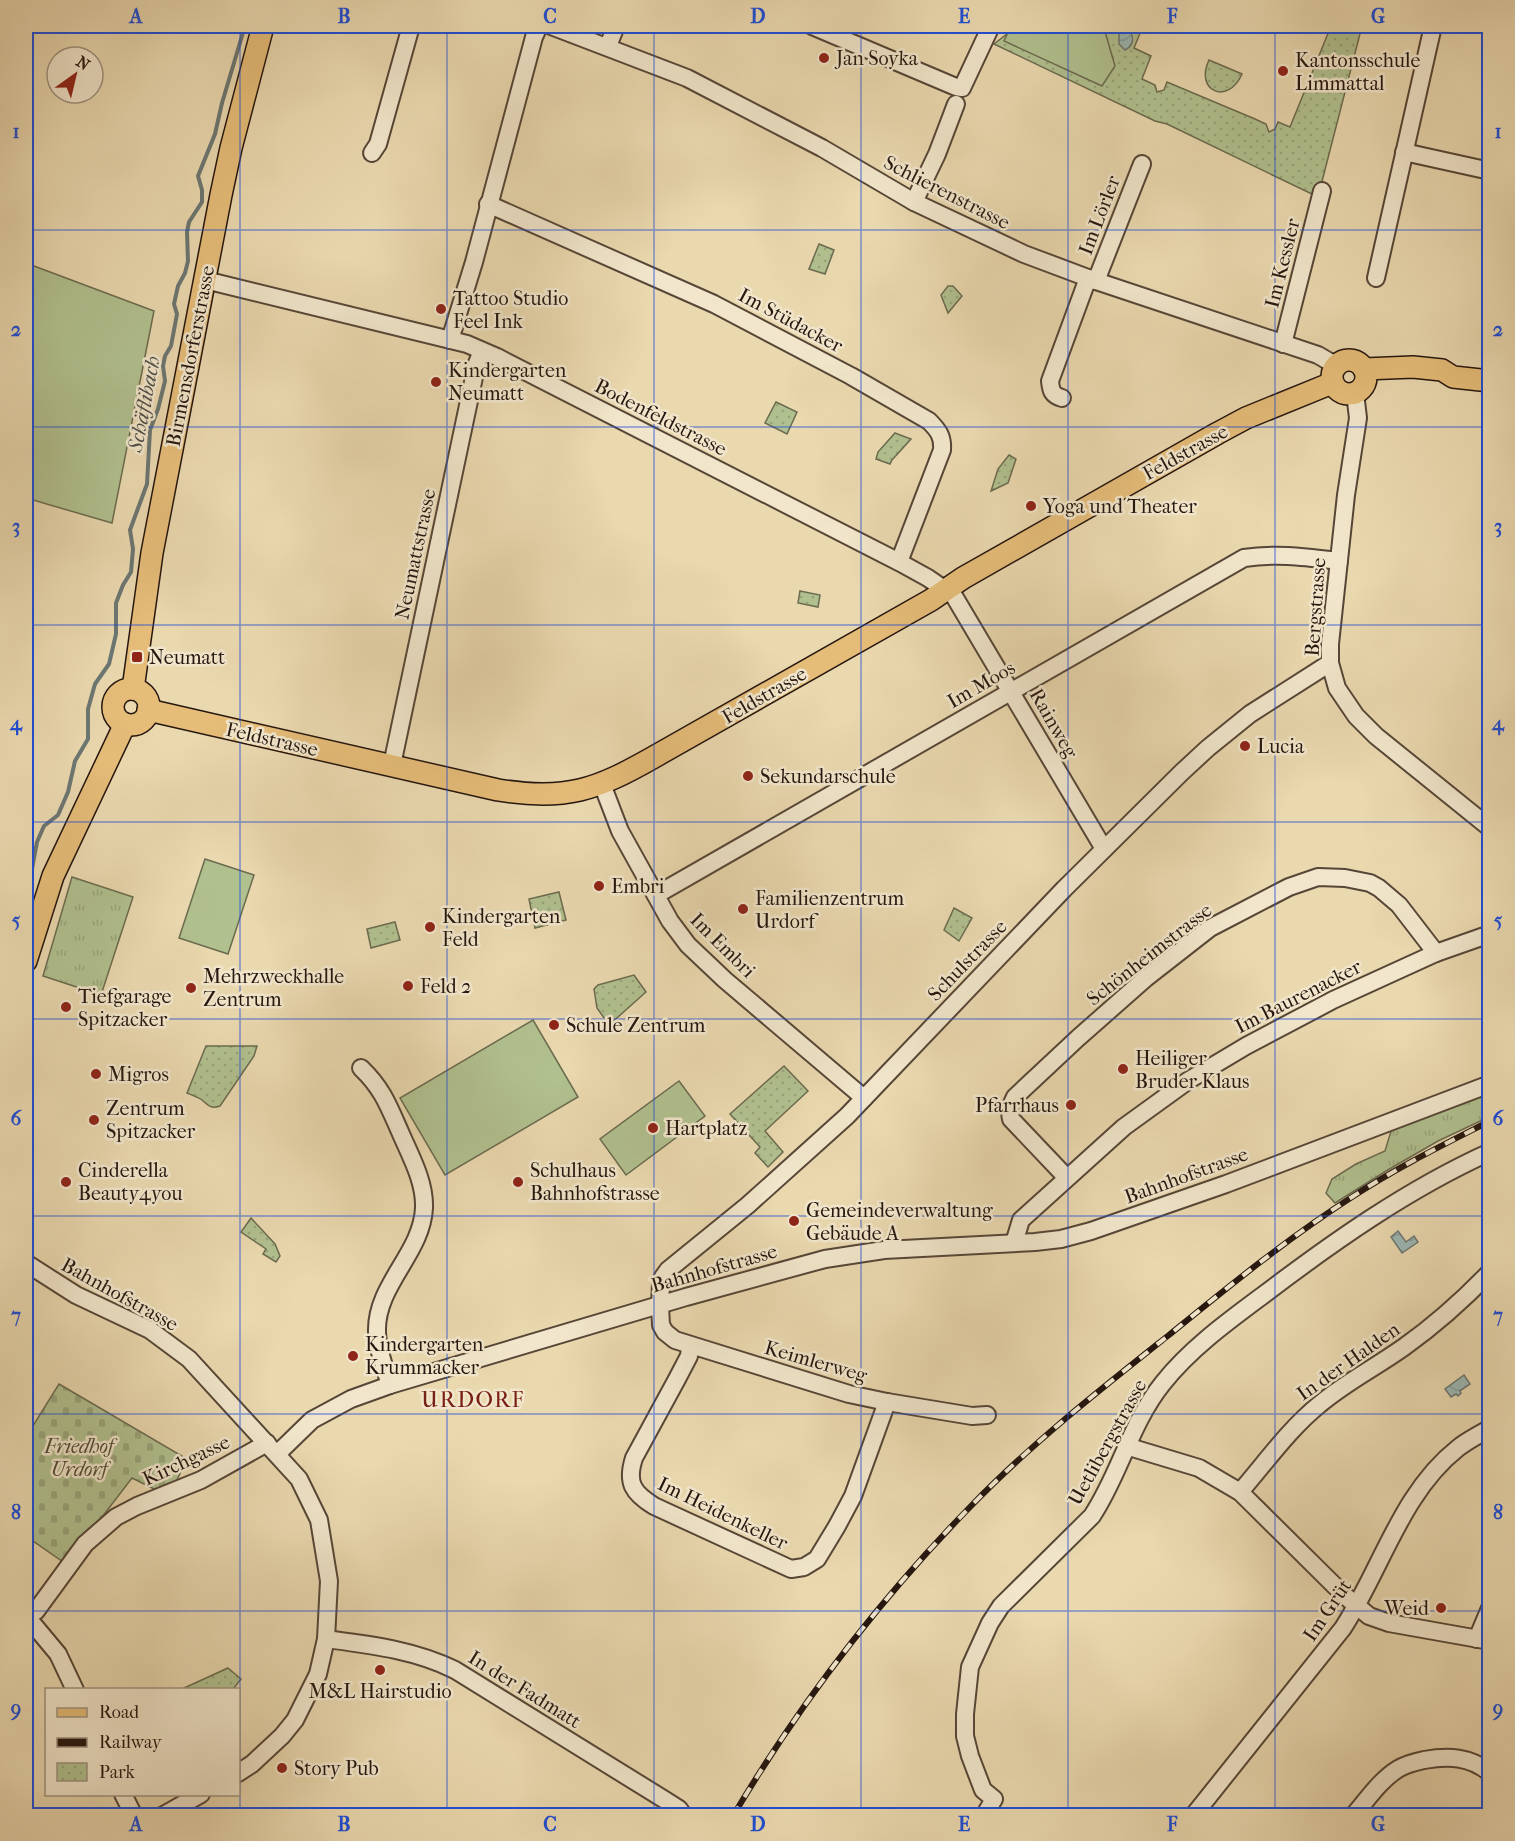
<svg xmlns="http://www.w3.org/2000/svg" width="1515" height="1841" font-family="'IM FELL French Canon',serif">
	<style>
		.grass { fill: url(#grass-tufts); stroke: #6b6b4f; stroke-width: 1.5 }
		.cemetery { fill: url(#cemetery-stones); stroke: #6b6b4f; stroke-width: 1.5 }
		.park { fill: url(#park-dots); stroke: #6b6b4f; stroke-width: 1.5 }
		.garden { fill: #b1c08f; stroke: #6b6b4f; stroke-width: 1.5 }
		.water { fill: url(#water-waves); stroke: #6c7772; stroke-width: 1.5 }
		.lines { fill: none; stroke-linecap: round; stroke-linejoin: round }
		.stream { stroke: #6c7772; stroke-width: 4 }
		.minor-casing { stroke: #564637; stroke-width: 20 }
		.major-casing { stroke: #25160f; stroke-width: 24 }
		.minor { stroke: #f1e6cb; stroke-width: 16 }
		.major { stroke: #e5bc78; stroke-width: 21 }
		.rail-casing { stroke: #25160f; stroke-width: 6 }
		.rail { stroke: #f1e6cb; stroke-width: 4; stroke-dasharray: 11; stroke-linecap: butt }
		.grid { fill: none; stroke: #1d4ed8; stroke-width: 1.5; stroke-opacity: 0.55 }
		.poi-dot { fill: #8f2418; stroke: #f1e6cb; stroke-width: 2 }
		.labels { text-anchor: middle; stroke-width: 5; stroke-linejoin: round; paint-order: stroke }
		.poi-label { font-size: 20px; fill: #25160f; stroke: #f1e6cb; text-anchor: start }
		.street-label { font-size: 20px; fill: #25160f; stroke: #f1e6cb }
		.park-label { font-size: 20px; font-style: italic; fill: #4f4935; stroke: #f1e6cb }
		.water-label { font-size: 21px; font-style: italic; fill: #4e4f49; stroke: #f1e6cb }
		.quarter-label { font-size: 22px; letter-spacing: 1.5px; fill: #7a1f14; stroke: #f1e6cb }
		.neatline { fill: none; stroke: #1d4ed8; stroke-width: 2 }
		.grid-label { font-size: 20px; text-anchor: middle; font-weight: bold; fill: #1d4ed8 }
	</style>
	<defs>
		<pattern id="grass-tufts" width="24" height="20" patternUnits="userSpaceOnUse" patternTransform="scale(1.5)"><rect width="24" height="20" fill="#b1c08f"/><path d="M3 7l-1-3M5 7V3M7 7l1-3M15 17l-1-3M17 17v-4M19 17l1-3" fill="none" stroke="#98a47a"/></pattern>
		<pattern id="cemetery-stones" width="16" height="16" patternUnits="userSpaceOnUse" patternTransform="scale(1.5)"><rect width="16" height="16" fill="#b1c08f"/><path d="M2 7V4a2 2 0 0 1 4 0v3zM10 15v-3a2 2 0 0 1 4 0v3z" fill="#98a47a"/></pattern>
		<pattern id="park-dots" width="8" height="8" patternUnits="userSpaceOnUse" patternTransform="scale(1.5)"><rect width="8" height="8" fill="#b1c08f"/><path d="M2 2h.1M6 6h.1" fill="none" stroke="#98a47a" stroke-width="1.8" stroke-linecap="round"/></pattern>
		<pattern id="water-waves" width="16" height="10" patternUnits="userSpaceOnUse" patternTransform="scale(1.5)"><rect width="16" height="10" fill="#9bb8b4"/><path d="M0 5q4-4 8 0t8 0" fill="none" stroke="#859d9a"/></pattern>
	</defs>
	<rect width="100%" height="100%" fill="#ead8af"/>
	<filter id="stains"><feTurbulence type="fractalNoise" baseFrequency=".00333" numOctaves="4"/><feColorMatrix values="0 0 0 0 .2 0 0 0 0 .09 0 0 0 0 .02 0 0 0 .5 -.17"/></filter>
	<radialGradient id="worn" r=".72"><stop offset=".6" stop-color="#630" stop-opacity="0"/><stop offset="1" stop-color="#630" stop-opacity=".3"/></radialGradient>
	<g class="grass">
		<path d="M72,877L133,897L101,995L43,976Z"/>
		<path d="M1489,1090V1117L1438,1141L1386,1171L1335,1203L1326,1193L1332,1179L1356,1164L1385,1151L1392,1128Z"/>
	</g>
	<path class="cemetery" d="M59,1384L187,1459L175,1484L156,1490L132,1478L66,1564L26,1536V1437Z"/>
	<g class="park">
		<path d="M1011,26H1143L1134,48L1151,56L1142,79L1155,85L1157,92L1164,90L1167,82L1255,119L1266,124L1269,132L1275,129L1278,122L1290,127L1331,26H1362L1318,197L1167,124L1155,121L994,44L1008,33Z"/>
		<path d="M1209,60L1242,74C1228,106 1194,91 1209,60Z"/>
		<path d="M819,244L834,250L825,274L809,269Z"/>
		<path d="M948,286H953L962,296L948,313L941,295Z"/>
		<path d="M776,402L797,412L787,434L765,423Z"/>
		<path d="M895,433L911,439L892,460L890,464L876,459L878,452Z"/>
		<path d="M1009,455L1016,459L1008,483L991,491L998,469Z"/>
		<path d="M800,591L820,595L818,607L798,603Z"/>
		<path d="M559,892L566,920L535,928L529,899Z"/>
		<path d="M954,908L972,918L959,941L944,930Z"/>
		<path d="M395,922L400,940L371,948L367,929Z"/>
		<path d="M634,975L646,992L609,1025L597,1008L594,989L598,985Z"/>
		<path d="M206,1046H257L254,1056L220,1106C211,1109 209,1106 202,1100C198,1097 192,1095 187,1093Z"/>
		<path d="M784,1066L808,1091L765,1131L783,1152L768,1167L755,1153L760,1147L730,1114Z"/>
		<path d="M251,1218L275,1244L280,1256L276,1262L263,1254L266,1249L241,1232Z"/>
		<path d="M228,1668L241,1679L233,1689H182Z"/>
	</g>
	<g class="garden">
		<path d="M1011,26H1105L1104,28L1115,66L1102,86L1004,41Z"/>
		<path d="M26,263L154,311L112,523L26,498Z"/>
		<path d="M205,859L254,875L228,954L179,938Z"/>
		<path d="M533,1020L578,1097L445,1175L400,1098Z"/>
		<path d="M679,1081L705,1116L626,1175L600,1139Z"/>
	</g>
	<g class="water">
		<path d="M1123,26H1132L1130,30C1134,39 1134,45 1125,50L1119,44V35Z"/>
		<path d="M1398,1231L1406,1242L1414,1236L1418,1242L1402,1253L1391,1237Z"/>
		<path d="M1464,1375L1470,1384L1460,1391L1461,1393L1458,1396L1456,1394L1451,1397L1445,1389Z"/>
	</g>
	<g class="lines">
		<path class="stream" d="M26,882L32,869L37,842L44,826L58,815L68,792L75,761L88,739V709L95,684L109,664L116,634V603L123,585L131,572L133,549L130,530L147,484L150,430L158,409L165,381L163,366L165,356L171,346L177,314L174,304L178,286L185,273L188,261L187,232L189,222L202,202V190L198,176L215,134L222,103L245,26"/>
		<g class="minor-casing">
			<g id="minor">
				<path d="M551,26L687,78L822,148L914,202L1024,254L1096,281L1318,355L1335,365"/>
				<path d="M812,26L956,87L962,88L991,26"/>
				<path d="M608,46L616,26"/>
				<path d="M1404,152L1490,171"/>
				<path d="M372,153L378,144L411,26"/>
				<path d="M914,202L937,154L956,104"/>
				<path d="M488,204L714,304L851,376L929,421C938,430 943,436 942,450L899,562"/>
				<path d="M1376,278L1433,26"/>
				<path d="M205,280L467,344L497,357L899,562L928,578L954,596L1104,849"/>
				<path d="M1096,281L1142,164"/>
				<path d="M450,340L474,262L534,37L539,26"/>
				<path d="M1283,344L1322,191"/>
				<path d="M1355,393L1358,418L1346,495L1330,644V663L1337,688L1356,716L1376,736L1490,828"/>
				<path d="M1062,398C1052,395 1051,391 1050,381L1088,278"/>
				<path d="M392,765L477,363L482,351"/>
				<path d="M602,784L620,831L670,921L688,945L725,980L864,1098"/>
				<path d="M656,895L1244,558C1277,553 1305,557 1339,561"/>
				<path d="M361,1068C383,1089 389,1107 401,1134C411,1157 425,1182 424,1208C422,1253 376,1285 377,1331C377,1349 385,1368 390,1385"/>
				<path d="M1067,1178L1011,1119C1009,1110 1011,1105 1015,1097L1078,1038L1146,978L1210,928L1289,887L1318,877L1345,878L1370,883L1379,888L1399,905L1436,953"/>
				<path d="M1014,1243L1021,1220L1124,1127L1189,1080L1246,1046L1333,1000L1436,953L1490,934"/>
				<path d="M26,1263L76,1295L150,1330L189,1359L299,1479L319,1520L329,1581L326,1639L318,1674L295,1720L282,1736L252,1764L238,1773"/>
				<path d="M690,1346L689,1356L677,1379L634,1458C626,1483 633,1493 654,1506L791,1569L804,1567L817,1559L837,1526L853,1496L887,1402"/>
				<path d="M987,1415L972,1416L887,1402L849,1394L675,1340L665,1332L661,1325L660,1306L661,1284L663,1277L668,1270L748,1205L847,1116L1064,889L1182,772L1208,748L1250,714L1330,663"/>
				<path d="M1126,1446L1199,1468L1240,1492L1344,1595L1369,1616L1389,1623L1490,1641"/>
				<path d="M277,1454L312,1420L351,1399L390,1385L686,1297L825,1259L884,1250L1035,1242L1061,1239L1091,1231L1226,1184L1490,1084"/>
				<path d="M1240,1492C1266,1462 1289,1429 1320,1404C1346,1382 1376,1367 1404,1347C1435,1325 1463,1300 1490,1272"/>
				<path d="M26,1618L36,1611L85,1544L116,1517L137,1506L201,1480L267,1443"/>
				<path d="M28,1618L58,1654L75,1690"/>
				<path d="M326,1639C371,1645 415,1650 455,1670L665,1800L679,1809L684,1816"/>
				<path d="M1477,1639L1490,1608"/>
				<path d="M123,1794L134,1816"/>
				<path d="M162,1816L201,1794"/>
				<path d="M984,1816L994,1799L983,1790L970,1756L965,1736V1714L970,1667L990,1623L1001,1606L1092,1516C1120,1474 1130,1424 1163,1383C1190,1349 1227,1322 1262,1296C1333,1242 1408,1189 1490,1152"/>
				<path d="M1193,1816L1343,1628C1382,1568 1401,1493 1458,1448C1468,1440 1479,1435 1490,1428"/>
				<path d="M1353,1816C1367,1800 1380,1780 1398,1769C1406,1764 1415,1762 1424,1760C1448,1756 1470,1756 1490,1773"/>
			</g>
		</g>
		<g class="major-casing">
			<g id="major">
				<circle cx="1349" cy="377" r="17"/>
				<path d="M1364,369L1413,367L1442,370L1453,377L1490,381"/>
				<path d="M133,689L152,553L221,195L231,148L263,26"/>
				<circle cx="131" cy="707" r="18"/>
				<path d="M148,710L498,790C566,801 596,790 654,757L931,600L963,578L1218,433L1246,418L1332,383"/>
				<path d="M26,961L53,876L125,724"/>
			</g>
		</g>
		<use href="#minor" class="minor"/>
		<use href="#major" class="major"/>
		<g class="rail-casing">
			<path id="rail" d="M733,1816C800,1703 880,1599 971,1506C1032,1443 1101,1389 1169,1335C1228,1287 1288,1238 1352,1197C1396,1168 1443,1145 1490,1121"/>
		</g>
		<use href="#rail" class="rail"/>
	</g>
	<path class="grid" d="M240,26V1816M447,26V1816M654,26V1816M861,26V1816M1068,26V1816M1275,26V1816M26,230H1490M26,427H1490M26,625H1490M26,822H1490M26,1019H1490M26,1216H1490M26,1414H1490M26,1611H1490"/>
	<g class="poi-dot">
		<circle cx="824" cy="58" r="6"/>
		<circle cx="1283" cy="71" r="6"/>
		<circle cx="441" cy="309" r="6"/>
		<circle cx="436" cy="382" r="6"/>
		<circle cx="1031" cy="506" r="6"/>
		<rect x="131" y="651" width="12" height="12" rx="3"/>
		<circle cx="1245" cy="746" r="6"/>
		<circle cx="748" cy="776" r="6"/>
		<circle cx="599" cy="886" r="6"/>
		<circle cx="743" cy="909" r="6"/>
		<circle cx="430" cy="927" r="6"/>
		<circle cx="408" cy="986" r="6"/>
		<circle cx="191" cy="988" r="6"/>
		<circle cx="66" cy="1007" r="6"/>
		<circle cx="554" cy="1025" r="6"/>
		<circle cx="1123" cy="1069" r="6"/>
		<circle cx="96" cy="1074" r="6"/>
		<circle cx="1071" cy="1105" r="6"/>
		<circle cx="94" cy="1120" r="6"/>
		<circle cx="653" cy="1128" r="6"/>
		<circle cx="66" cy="1182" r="6"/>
		<circle cx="518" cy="1182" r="6"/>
		<circle cx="794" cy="1221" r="6"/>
		<circle cx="353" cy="1356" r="6"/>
		<circle cx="1441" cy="1608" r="6"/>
		<circle cx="380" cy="1670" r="6"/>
		<circle cx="282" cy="1768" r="6"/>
	</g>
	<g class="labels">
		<g class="poi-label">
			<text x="836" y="65">Jan Soyka</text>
			<text x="1295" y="67">Kantonsschule<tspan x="1295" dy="23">Limmattal</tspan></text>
			<text x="453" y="305">Tattoo Studio<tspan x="453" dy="23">Feel Ink</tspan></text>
			<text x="448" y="377">Kindergarten<tspan x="448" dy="23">Neumatt</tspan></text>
			<text x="1043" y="513">Yoga und Theater</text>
			<text x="149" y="664">Neumatt</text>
			<text x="1257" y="753">Lucia</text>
			<text x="760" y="783">Sekundarschule</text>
			<text x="611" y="893">Embri</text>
			<text x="755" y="905">Familienzentrum<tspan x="755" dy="23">Urdorf</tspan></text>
			<text x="442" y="923">Kindergarten<tspan x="442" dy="23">Feld</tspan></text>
			<text x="203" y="983">Mehrzweckhalle<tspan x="203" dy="23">Zentrum</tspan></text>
			<text x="420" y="993">Feld 2</text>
			<text x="78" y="1003">Tiefgarage<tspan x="78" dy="23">Spitzacker</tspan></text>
			<text x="566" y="1032">Schule Zentrum</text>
			<text x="1135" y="1065">Heiliger<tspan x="1135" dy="23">Bruder Klaus</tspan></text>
			<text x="108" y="1081">Migros</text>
			<text x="1059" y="1112" text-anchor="end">Pfarrhaus</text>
			<text x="106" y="1115">Zentrum<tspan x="106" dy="23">Spitzacker</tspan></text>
			<text x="665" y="1135">Hartplatz</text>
			<text x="78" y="1177">Cinderella<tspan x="78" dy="23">Beauty4you</tspan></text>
			<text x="530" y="1177">Schulhaus<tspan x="530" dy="23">Bahnhofstrasse</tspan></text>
			<text x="806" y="1217">Gemeindeverwaltung<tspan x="806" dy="23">Gebäude A</tspan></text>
			<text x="365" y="1351">Kindergarten<tspan x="365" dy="23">Krummacker</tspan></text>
			<text x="1429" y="1615" text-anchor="end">Weid</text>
			<text x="380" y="1698" text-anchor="middle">M&amp;L Hairstudio</text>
			<text x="294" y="1775">Story Pub</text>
		</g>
		<g class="street-label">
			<text transform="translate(947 192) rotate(27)" y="7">Schlierenstrasse</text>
			<text transform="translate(1099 215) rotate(-69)" y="7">Im Lörler</text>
			<text transform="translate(1282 263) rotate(-76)" y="7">Im Kessler</text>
			<text transform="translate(791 320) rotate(28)" y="7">Im Stüdacker</text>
			<text transform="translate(190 356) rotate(-79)" y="7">Birmensdorferstrasse</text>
			<text transform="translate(661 417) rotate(27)" y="7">Bodenfeldstrasse</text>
			<text transform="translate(1185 452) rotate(-29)" y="7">Feldstrasse</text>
			<text transform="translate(415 554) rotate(-78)" y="7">Neumattstrasse</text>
			<text transform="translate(1315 607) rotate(-86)" y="7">Bergstrasse</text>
			<text transform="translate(981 684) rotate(-30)" y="7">Im Moos</text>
			<text transform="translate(764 695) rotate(-30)" y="7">Feldstrasse</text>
			<text transform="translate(1054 723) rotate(60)" y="7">Rainweg</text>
			<text transform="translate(272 739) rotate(13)" y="7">Feldstrasse</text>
			<text transform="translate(723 945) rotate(45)" y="7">Im Embri</text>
			<text transform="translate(1149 954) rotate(-38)" y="7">Schönheimstrasse</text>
			<text transform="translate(967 960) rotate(-46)" y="7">Schulstrasse</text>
			<text transform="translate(1298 996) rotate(-27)" y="7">Im Baurenacker</text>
			<text transform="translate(1186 1175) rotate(-20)" y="7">Bahnhofstrasse</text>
			<text transform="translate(714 1268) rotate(-16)" y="7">Bahnhofstrasse</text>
			<text transform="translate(120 1294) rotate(29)" y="7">Bahnhofstrasse</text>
			<text transform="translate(816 1361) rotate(16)" y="7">Keimlerweg</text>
			<text transform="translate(1348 1361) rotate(-35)" y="7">In der Halden</text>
			<text transform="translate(1107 1442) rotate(-61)" y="7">Uetlibergstrasse</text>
			<text transform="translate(186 1460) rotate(-25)" y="7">Kirchgasse</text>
			<text transform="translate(723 1513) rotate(26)" y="7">Im Heidenkeller</text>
			<text transform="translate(1327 1610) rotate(-56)" y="7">Im Grüt</text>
			<text transform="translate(525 1689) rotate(32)" y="7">In der Fadmatt</text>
		</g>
		<g class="park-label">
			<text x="79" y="1453">Friedhof<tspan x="79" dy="23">Urdorf</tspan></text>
		</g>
		<g class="water-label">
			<text transform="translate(144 404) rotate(-79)" y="7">Schäflibach</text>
		</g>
		<g class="quarter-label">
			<text x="473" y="1407">URDORF</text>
		</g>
	</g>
	<rect width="1515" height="1841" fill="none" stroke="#ead8af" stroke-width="66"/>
	<rect x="45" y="1688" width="195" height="108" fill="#f1e6cb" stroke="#9f9380" stroke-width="1.5"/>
	<rect x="57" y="1708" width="30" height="9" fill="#e5bc78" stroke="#9f9380" stroke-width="1.5"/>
	<text x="99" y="1718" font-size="18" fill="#25160f">Road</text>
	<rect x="57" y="1738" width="30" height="9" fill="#25160f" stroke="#9f9380" stroke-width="1.5"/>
	<text x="99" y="1748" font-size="18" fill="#25160f">Railway</text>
	<rect x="57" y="1763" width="30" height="18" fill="url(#park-dots)" stroke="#9f9380" stroke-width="1.5"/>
	<text x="99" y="1778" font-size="18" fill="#25160f">Park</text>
	<g transform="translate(75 75) rotate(34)"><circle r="28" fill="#f1e6cb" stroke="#9f9380" stroke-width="1.5"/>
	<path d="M0-4.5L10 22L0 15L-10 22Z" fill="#8f2418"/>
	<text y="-9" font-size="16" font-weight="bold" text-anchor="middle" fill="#25160f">N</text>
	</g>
	<rect x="33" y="33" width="1449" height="1775" class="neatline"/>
	<g class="grid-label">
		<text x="136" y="23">A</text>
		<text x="344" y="23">B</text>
		<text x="550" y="23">C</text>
		<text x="758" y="23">D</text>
		<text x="964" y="23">E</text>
		<text x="1172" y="23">F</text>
		<text x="1378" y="23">G</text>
		<text x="16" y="138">1</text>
		<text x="1498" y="138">1</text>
		<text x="16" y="336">2</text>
		<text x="1498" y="336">2</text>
		<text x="16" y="533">3</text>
		<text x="1498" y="533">3</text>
		<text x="16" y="730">4</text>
		<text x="1498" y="730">4</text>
		<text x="16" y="927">5</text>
		<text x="1498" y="927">5</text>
		<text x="16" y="1125">6</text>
		<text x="1498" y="1125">6</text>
		<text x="16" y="1322">7</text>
		<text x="1498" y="1322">7</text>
		<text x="16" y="1519">8</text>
		<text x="1498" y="1519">8</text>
		<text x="16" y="1716">9</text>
		<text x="1498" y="1716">9</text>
		<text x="136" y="1831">A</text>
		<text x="344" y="1831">B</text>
		<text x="550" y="1831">C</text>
		<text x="758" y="1831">D</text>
		<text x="964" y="1831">E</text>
		<text x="1172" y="1831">F</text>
		<text x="1378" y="1831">G</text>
	</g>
	<rect width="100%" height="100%" filter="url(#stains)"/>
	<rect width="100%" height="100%" fill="url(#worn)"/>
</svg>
